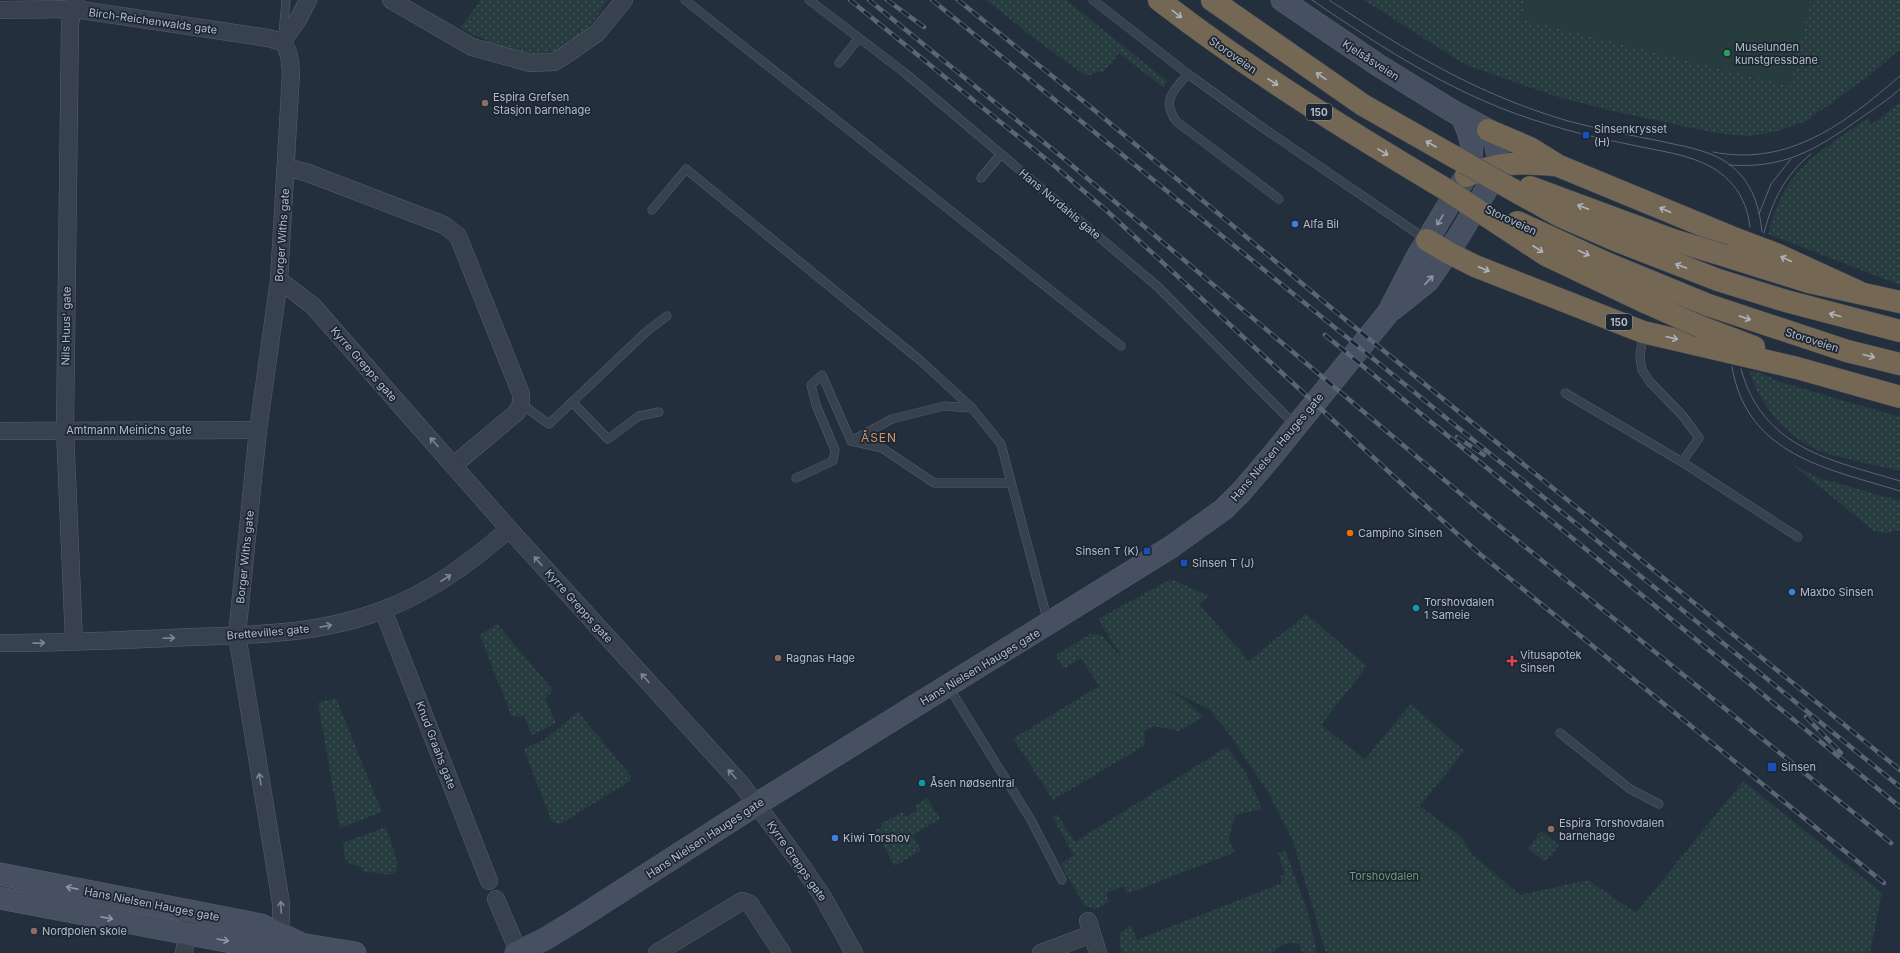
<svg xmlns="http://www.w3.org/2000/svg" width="1900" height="953" font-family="Inter,sans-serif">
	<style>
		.green { fill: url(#green-dots) }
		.pitch { fill: #263c3f }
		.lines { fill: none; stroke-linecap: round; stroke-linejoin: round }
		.lane-casing { stroke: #565f6c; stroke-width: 9 }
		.street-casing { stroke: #565f6c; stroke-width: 18 }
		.secondary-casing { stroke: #565f6c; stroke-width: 23 }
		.highway-casing { stroke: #434c59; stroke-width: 23 }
		.lane { stroke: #38414e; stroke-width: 8 }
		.street { stroke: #38414e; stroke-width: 17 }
		.secondary { stroke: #465061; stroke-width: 22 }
		.highway { stroke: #746855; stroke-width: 22 }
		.tram { stroke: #5a6575; stroke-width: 1 }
		.rail-casing { stroke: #5a6575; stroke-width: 4.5 }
		.rail { stroke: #1d2633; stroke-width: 3; stroke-dasharray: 9; stroke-linecap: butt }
		.highway-bridge-casing { stroke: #434c59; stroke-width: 23; stroke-linecap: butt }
		.highway-bridge { stroke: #746855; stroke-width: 22 }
		.oneway { stroke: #aeb4bd }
		.oneway2 { stroke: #8e96a5 }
		.oneway3 { stroke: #7c8592 }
		.leisure-dot { fill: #2e9e5b; stroke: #1d2633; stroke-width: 1.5 }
		.education-dot { fill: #8d6e63; stroke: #1d2633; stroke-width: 1.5 }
		.transit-dot { fill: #1a4fb4; stroke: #1d2633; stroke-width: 1.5 }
		.shop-dot { fill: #3f7fe0; stroke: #1d2633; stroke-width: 1.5 }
		.food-dot { fill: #e8710a; stroke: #1d2633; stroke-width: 1.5 }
		.culture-dot { fill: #0f9aa8; stroke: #1d2633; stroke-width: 1.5 }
		.health-dot { fill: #e0444e; stroke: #1d2633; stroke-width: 1.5 }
		.labels { text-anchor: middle; stroke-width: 3.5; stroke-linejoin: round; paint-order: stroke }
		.shield { fill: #1d2633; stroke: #878f9c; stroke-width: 1 }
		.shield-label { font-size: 10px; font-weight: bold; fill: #b4bcc9 }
		.street-label { font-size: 11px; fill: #b4bcc9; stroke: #1d2633 }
		.poi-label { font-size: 11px; fill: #b4bcc9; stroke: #1d2633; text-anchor: start }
		.park-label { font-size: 11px; fill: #6b9a76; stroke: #1d2633 }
		.neighbourhood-label { font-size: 12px; letter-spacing: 1px; fill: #d59563; stroke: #1d2633 }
	</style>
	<defs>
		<pattern id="green-dots" width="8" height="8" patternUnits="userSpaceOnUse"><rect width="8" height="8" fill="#263c3f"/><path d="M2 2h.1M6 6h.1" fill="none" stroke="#435659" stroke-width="1.8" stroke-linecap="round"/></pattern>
	</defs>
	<rect width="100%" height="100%" fill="#242f3e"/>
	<g class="green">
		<path d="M481,0H608C599,12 591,27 580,37C541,72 499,47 460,28Z"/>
		<path d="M986,0H1066L1167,81L1164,88L1119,53L1104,71L1086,76L1034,38Z"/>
		<path d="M1364,0H1900V49L1873,73L1806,121L1774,132L1749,136L1735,135L1716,133L1608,110L1555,96L1466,65Z"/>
		<path d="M1900,103V285L1768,234C1772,221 1776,207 1783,194C1800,160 1837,140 1868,118L1872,124Z"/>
		<path d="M1749,371L1759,372L1780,382L1900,417V471C1875,465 1848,460 1823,452C1788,440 1760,405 1749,371Z"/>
		<path d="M1792,464L1819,478L1900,501V530L1887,533L1874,531Z"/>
		<path d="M1171,579L1209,596L1199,604L1249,661L1306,614L1367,666L1321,725L1365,759L1411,704L1464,751L1420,806L1461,837L1472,854L1520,895L1588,880L1636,913L1743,781L1882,893L1870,953H1326L1293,841L1269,794L1230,735L1209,709L1165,688L1185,700L1203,717L1179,731L1153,726L1144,731L1145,745L1053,800L1015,741L1011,740L1099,686L1081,658L1064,669L1056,655L1091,634L1101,635L1122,658L1098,619Z"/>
		<path d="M497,624L553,690L545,699L556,723L532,735L524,716L517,717L511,715L480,635Z"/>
		<path d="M336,698L382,812L340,828L318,703Z"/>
		<path d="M578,712L631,776L630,781L560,824L552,822L524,749L545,739Z"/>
		<path d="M1227,747L1246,773L1262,809L1235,815L1229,838L1235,852L1127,894L1124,886L1106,893L1109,902L1096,909L1085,906L1060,864L1074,855L1053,818L1057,814L1075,842Z"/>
		<path d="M927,798L940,819L912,835L921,850L895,866L875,831L883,826L881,824L902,812L906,817L917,810L915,806Z"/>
		<path d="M386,827L398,863L396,872L390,875L362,871V867L348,863L345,858L343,843Z"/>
		<path d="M1541,831L1559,845L1545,862L1528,848Z"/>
		<path d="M1285,850L1308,912L1317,953H1303L1298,943C1289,942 1278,944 1274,953H1122L1120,946V933L1131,924L1137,940L1282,883L1280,876L1285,874L1278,853Z"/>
	</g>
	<path class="pitch" d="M1526,0H1811L1790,86L1521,19Z"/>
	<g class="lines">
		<g class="lane-casing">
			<g id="lane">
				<path d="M685,0L1121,346"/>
				<path d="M809,0L905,73L1157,286L1296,426"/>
				<path d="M1093,0L1188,74L1256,123L1427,240"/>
				<path d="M283,35L286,0"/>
				<path d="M839,63L859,38"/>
				<path d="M1188,74C1173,90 1161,102 1177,122L1279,199"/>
				<path d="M981,178L1001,154"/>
				<path d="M652,210L686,169L921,361L972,408"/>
				<path d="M1643,332L1640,357L1642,370L1650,382L1683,416L1699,438L1682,462L1798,537"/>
				<path d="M1565,393L1682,462"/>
				<path d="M572,402L608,439L639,416L659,412"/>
				<path d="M521,404L549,424L646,332L667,316"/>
				<path d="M851,441L892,419L944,406L972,408L1001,444L1048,622"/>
				<path d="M796,478L833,461L835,450L816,405L811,385L822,375L851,441L882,448L934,483H1010"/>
				<path d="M948,686L1031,820L1062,880"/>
				<path d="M1560,733L1630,789L1659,804"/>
			</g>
		</g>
		<g class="street-casing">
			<g id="street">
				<path d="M391,0L472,47L530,63L554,62L564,56L597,33L624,0"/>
				<path d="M0,10L74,9L268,38L282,42"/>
				<path d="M282,42L299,18L308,0"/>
				<path d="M286,167L308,173L444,225L458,236L521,394V404L517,412L454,465"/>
				<path d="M279,280L313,306L509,529L742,785L797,859L823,897L854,953"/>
				<path d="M0,431L258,430"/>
				<path d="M383,610L489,881"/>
				<path d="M74,642L65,430L70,23L75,0"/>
				<path d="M0,643C63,643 127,640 190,637C255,635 321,634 383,610C432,591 470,563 509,529"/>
				<path d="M496,899L519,953"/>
				<path d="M1088,921L1098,953"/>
				<path d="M276,945L281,920V903L237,635L258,430L279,280L291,73C290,61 290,51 282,42"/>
				<path d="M184,953L189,922"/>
				<path d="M657,953L742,901L750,904L782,953"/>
				<path d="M1041,953L1092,934"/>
			</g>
		</g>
		<g class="secondary-casing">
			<g id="secondary">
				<path d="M1282,0L1378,65L1454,112L1488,130L1495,143L1498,156L1497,165L1489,185L1459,236L1428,281L1393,309"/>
				<path d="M0,874L261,925L299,943"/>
				<path d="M0,898L258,947L300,944L355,953"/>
				<path d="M516,953L545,939L576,920L757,804L1171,547L1224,509L1241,492L1271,457L1388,313L1416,259L1466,176C1475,151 1473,140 1462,117"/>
			</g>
		</g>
		<g class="highway-casing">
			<g id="highway">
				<path d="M1159,0C1251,71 1348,131 1447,190"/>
				<path d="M1212,0L1363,105L1465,163"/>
				<path d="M1488,130L1530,148L1559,166L1731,237L1776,254L1859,292"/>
				<path d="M1466,176C1499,162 1519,162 1554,165"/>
				<path d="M1427,240L1449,253L1475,266L1643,332L1797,368L1900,397"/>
				<path d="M1726,256L1809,282L1900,302"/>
				<path d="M1718,280L1786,301L1900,331"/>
				<path d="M1708,305L1847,351L1900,364"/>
				<path d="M1701,327L1754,347"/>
			</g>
		</g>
		<use href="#lane" class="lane"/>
		<use href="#street" class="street"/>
		<use href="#secondary" class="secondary"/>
		<use href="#highway" class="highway"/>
		<g class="tram">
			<path d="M1312,0C1385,50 1461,99 1547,124C1575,133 1603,139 1632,145C1659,151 1689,154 1713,168C1736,182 1747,202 1750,227"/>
			<path d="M1329,0C1408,52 1476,94 1568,121C1598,129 1629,135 1660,141C1681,146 1704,149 1723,160C1750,177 1759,202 1762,232"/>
			<path d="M1713,152C1790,167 1845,123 1900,76"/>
			<path d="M1729,165C1784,169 1815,150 1858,120C1872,110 1887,101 1900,89"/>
			<path d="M1759,214L1771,184L1791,159"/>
			<path d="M1764,233C1772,201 1785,175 1811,154"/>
			<path d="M1732,367C1747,456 1829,469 1900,491"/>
			<path d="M1741,369C1763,449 1831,460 1900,481"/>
		</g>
		<g class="rail-casing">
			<g id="rail">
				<path d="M850,0L1057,168L1107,211L1415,496L1481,555L1884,883"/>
				<path d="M869,0L1062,157L1487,516L1891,843"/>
				<path d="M887,0L924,27"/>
				<path d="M932,0L1900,787"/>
				<path d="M958,0L1093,109L1341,316L1900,770"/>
				<path d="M1325,335L1900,807"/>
				<path d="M1457,437L1484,455"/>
				<path d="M1806,717L1841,753"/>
			</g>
		</g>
		<use href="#rail" class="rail"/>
		<g class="highway-bridge-casing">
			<g id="highway-bridge">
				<path d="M1465,163L1560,216L1615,240L1718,280"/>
				<path d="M1530,187L1673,240L1726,256"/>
				<path d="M1447,190L1546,255L1647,303L1701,327"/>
				<path d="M1517,222L1606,263L1708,305"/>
			</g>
		</g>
		<use href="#highway-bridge" class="highway-bridge"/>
	</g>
	<defs><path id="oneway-shaft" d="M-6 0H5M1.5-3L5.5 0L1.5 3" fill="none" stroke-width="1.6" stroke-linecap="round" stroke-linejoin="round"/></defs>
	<g class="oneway">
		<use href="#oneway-shaft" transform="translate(1177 14) rotate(38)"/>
		<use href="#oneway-shaft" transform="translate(1321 76) rotate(-146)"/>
		<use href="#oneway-shaft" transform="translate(1273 82) rotate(33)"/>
		<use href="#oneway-shaft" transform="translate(1431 144) rotate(-150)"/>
		<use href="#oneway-shaft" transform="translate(1383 152) rotate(31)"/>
		<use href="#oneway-shaft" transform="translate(1583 207) rotate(-159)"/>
		<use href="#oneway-shaft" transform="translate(1665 210) rotate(-157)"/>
		<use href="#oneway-shaft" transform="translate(1538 249) rotate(33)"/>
		<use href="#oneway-shaft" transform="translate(1584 253) rotate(25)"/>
		<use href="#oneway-shaft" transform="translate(1786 259) rotate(-155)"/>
		<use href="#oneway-shaft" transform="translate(1681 266) rotate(-160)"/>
		<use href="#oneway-shaft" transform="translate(1484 269) rotate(23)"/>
		<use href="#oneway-shaft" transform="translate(1835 315) rotate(-165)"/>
		<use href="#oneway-shaft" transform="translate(1745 318) rotate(19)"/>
		<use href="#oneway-shaft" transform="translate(1672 338) rotate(14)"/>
		<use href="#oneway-shaft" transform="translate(1869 356) rotate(14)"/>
	</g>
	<g class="oneway2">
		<use href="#oneway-shaft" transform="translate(1440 220) rotate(121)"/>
		<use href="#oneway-shaft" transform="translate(1429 280) rotate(-47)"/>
		<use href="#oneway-shaft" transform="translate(72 888) rotate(-169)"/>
		<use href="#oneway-shaft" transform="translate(107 918) rotate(11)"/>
		<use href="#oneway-shaft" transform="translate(223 940) rotate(10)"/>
	</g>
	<g class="oneway3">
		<use href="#oneway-shaft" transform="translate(434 442) rotate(-132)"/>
		<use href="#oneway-shaft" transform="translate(538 561) rotate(-132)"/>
		<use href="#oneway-shaft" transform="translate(446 578) rotate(-33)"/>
		<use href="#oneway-shaft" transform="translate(326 626) rotate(-11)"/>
		<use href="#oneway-shaft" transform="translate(169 638) rotate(-2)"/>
		<use href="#oneway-shaft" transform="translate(39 643) rotate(-1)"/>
		<use href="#oneway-shaft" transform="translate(645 678) rotate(-132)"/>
		<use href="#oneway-shaft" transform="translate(732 774) rotate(-132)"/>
		<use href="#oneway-shaft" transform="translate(260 779) rotate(-99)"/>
		<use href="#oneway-shaft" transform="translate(281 907) rotate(-93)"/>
	</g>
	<circle class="leisure-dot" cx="1727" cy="53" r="4"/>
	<g class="education-dot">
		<circle cx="485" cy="103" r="4"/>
		<circle cx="778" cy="658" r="4"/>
		<circle cx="1551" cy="829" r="4"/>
		<circle cx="34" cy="931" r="4"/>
	</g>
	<g class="transit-dot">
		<rect x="1582" y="131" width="8" height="8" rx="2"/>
		<rect x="1143" y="547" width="8" height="8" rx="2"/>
		<rect x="1180" y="559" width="8" height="8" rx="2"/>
		<rect x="1767" y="762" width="10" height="10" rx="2"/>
	</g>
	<g class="shop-dot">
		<circle cx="1295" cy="224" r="4"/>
		<circle cx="1792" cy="592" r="4"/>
		<circle cx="835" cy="838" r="4"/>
	</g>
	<circle class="food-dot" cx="1350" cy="533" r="4"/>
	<g class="culture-dot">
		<circle cx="1416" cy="608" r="4"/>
		<circle cx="922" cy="783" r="4"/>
	</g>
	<path class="health-dot" d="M1510 655h4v4h4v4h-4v4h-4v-4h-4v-4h4z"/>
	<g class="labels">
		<g class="shield">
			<rect x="1306" y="104" width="26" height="16" rx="3"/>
			<rect x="1606" y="314" width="26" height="16" rx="3"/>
		</g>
		<g class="shield-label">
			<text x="1319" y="116">150</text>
			<text x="1619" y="326">150</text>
		</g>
		<g class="street-label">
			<text transform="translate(153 21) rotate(8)" y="4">Birch-Reichenwalds gate</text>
			<text transform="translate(1233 55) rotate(35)" y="4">Storoveien</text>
			<text transform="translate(1371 60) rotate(33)" y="4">Kjelsåsveien</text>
			<text transform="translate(1060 204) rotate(40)" y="4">Hans Nordahls gate</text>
			<text transform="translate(1511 220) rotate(25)" y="4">Storoveien</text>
			<text transform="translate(282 235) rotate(-86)" y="4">Borger Withs gate</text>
			<text transform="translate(66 326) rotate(-89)" y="4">Nils Huus' gate</text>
			<text transform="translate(1812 340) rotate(18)" y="4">Storoveien</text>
			<text transform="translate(364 364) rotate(49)" y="4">Kyrre Grepps gate</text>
			<text x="129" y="434">Amtmann Meinichs gate</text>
			<text transform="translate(1277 447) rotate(-50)" y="4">Hans Nielsen Hauges gate</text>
			<text transform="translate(245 557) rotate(-84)" y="4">Borger Withs gate</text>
			<text transform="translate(579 606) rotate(48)" y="4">Kyrre Grepps gate</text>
			<text transform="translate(268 632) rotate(-5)" y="4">Brettevilles gate</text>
			<text transform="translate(980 667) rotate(-31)" y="4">Hans Nielsen Hauges gate</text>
			<text transform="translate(436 745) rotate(69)" y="4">Knud Graahs gate</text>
			<text transform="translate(705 838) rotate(-33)" y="4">Hans Nielsen Hauges gate</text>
			<text transform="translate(797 861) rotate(55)" y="4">Kyrre Grepps gate</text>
			<text transform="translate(152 904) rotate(11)" y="4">Hans Nielsen Hauges gate</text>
		</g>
		<g class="poi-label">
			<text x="1735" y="51">Muselunden<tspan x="1735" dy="13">kunstgressbane</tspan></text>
			<text x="493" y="101">Espira Grefsen<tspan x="493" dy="13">Stasjon barnehage</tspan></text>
			<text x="1594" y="133">Sinsenkrysset<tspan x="1594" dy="13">(H)</tspan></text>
			<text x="1303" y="228">Alfa Bil</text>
			<text x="1358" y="537">Campino Sinsen</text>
			<text x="1139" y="555" text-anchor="end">Sinsen T (K)</text>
			<text x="1192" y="567">Sinsen T (J)</text>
			<text x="1800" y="596">Maxbo Sinsen</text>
			<text x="1424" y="606">Torshovdalen<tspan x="1424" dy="13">1 Sameie</tspan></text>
			<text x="1520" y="659">Vitusapotek<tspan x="1520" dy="13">Sinsen</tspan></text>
			<text x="786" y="662">Ragnas Hage</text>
			<text x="1781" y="771">Sinsen</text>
			<text x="930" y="787">Åsen nødsentral</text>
			<text x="1559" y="827">Espira Torshovdalen<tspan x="1559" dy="13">barnehage</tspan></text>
			<text x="843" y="842">Kiwi Torshov</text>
			<text x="42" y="935">Nordpolen skole</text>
		</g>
		<g class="park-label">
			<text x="1384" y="880">Torshovdalen</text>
		</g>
		<g class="neighbourhood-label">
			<text x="879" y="442">ÅSEN</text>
		</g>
	</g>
</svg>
